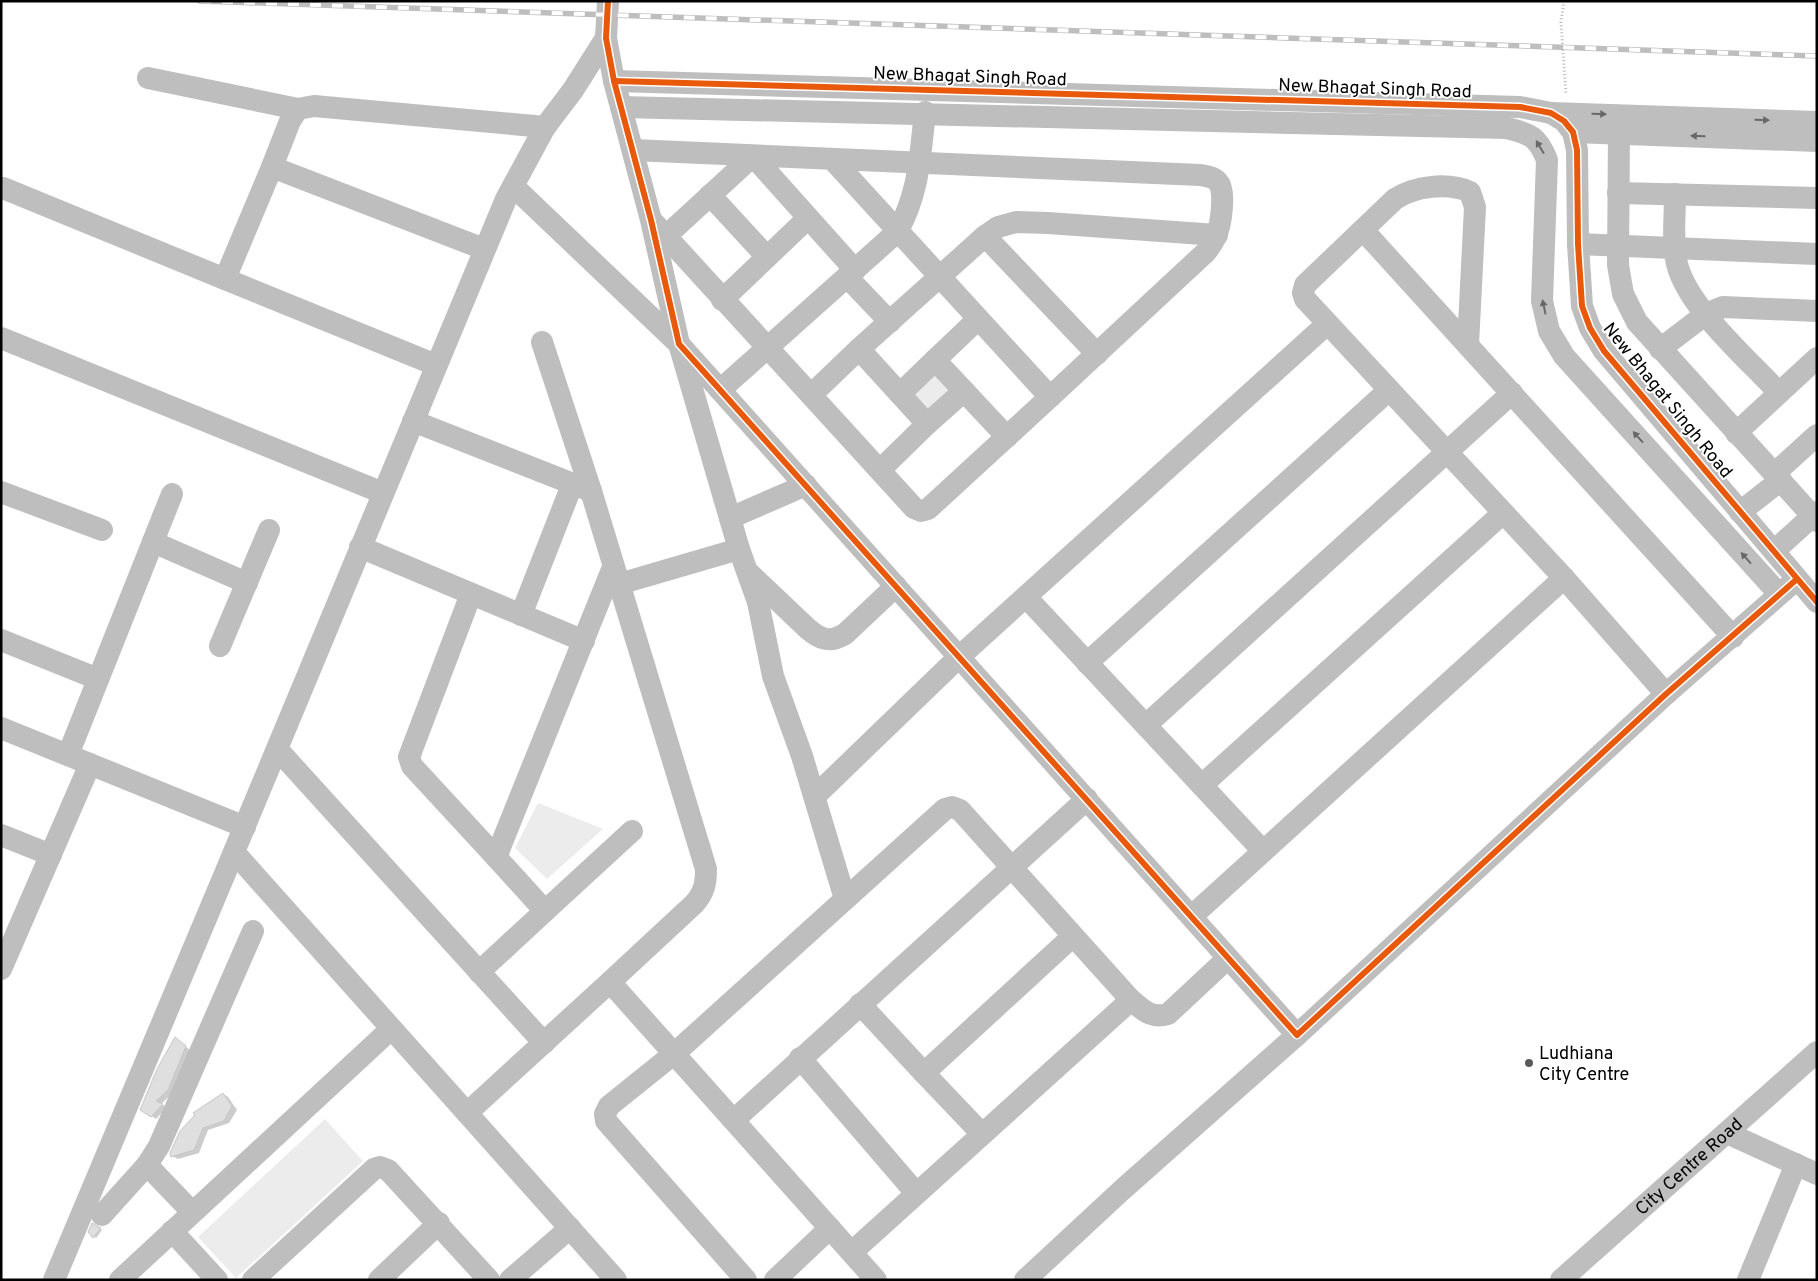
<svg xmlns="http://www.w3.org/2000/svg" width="1818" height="1281" font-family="Overpass,sans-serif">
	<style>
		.green { fill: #ececec }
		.shadow { fill: #0003 }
		.building { fill: #dfdfdf; stroke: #c7c7c7 }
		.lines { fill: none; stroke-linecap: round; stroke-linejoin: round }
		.path { stroke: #b9b9b9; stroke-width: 3; stroke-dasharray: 1 2.5; stroke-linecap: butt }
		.minor { stroke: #bebebe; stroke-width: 22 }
		.rail-casing { stroke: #bebebe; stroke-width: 5.5 }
		.rail { stroke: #fff; stroke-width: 4; stroke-dasharray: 11; stroke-linecap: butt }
		.cycleway-casing { stroke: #fff; stroke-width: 9 }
		.cycleway { stroke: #e8590c; stroke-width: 6 }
		.oneway { fill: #686868 }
		.poi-dot { fill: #595959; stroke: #fff; stroke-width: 2 }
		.labels { text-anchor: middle; stroke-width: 4; stroke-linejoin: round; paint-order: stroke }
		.street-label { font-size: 18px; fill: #000; stroke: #fff }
		.poi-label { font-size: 18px; fill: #000; stroke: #fff; text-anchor: start }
	</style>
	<rect width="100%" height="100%" fill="#fff"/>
	<g class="green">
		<path d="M933,373L950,389L929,410L912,394Z"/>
		<path d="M538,803L603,829L547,879L515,848Z"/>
		<path d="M325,1119L363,1161L236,1278L198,1237Z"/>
	</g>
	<g class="shadow">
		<path d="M180,1042L190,1050L173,1093L161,1104L167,1107L156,1119L141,1109Z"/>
		<path d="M223,1094L228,1097L237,1110L229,1123L208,1130L199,1153L178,1159L172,1156Z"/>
		<path d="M93,1225L102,1230L96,1238L90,1232Z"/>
	</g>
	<g class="building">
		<path d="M175,1037L186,1046L168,1090L156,1101L163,1104L151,1117L140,1110L157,1069Z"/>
		<path d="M223,1093L232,1106L224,1121L203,1128L194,1150L171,1157L170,1153L180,1131L195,1115L193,1113Z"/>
		<path d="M92,1223L101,1228L93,1238L88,1232Z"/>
	</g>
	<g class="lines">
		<path class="path" d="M1564,1L1561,22L1566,95"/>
		<g class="minor">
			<path d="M608,1L606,38L614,81L651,220L679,344L1297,1035L1666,694L1797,579"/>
			<path d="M606,38L573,90L545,127L506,199L234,852L616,1280"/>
			<path d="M148,78L298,109"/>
			<path d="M614,81L1520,107L1551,113L1564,121L1573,132L1577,150L1578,244L1582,306L1590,328L1604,351L1817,602"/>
			<path d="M621,107L1507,128C1531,134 1538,137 1547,160L1542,301L1549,331L1564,356L1779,594"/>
			<path d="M1551,113L1817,122"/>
			<path d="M1573,132L1817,141"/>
			<path d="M1619,133L1618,265L1623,294L1637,322L1817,521"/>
			<path d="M633,150L1200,175C1206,176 1214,177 1218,182C1226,190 1221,226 1216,235C1214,241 1210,247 1206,252L1050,397"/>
			<path d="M272,167L225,279L436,365"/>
			<path d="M513,186L679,344L739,549L619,584"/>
			<path d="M3,188L225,279"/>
			<path d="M1618,193L1817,198"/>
			<path d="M1675,194C1675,217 1672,242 1677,264C1688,308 1748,359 1779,393"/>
			<path d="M710,195L767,257"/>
			<path d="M652,221L914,508L921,511L928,509L1050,397L833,160"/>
			<path d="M1363,230L1733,637"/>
			<path d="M666,236L753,156L855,270"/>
			<path d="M985,236L1097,354"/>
			<path d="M1578,244L1817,254"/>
			<path d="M484,249L272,167L290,121L298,109L314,106L545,127"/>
			<path d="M847,277L890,322"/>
			<path d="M722,300L808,218"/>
			<path d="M977,320L935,360L1007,437"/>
			<path d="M1,338L383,493"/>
			<path d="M542,342L591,491L706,869C706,884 704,893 694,904L610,982"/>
			<path d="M1468,345L1475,207L1470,192C1448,182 1415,186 1395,199L1305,285L1303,293L1305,299L1564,578L1666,694"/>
			<path d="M859,349L900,394L935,360"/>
			<path d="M1660,349L1706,314L1723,307L1817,311"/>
			<path d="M720,390L897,232C919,194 920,156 925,112"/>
			<path d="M900,394L927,424L964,391"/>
			<path d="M811,395L859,349L985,236L998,227L1016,222L1048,223L1217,235"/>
			<path d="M413,421L591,491"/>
			<path d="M1736,433L1817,358"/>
			<path d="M880,470L927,424"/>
			<path d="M1775,473L1817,435"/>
			<path d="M1,492L102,530"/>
			<path d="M1740,512L1781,480"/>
			<path d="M730,518L806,485"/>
			<path d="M153,542L247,583"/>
			<path d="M360,547L584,641"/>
			<path d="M739,549L758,602L773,676L802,756L845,899"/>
			<path d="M1774,551L1817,512"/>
			<path d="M750,574L808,629C821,640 830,643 845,634L896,586"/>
			<path d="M471,594L409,757L412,766L496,857L613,567"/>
			<path d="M1026,597L1263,851"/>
			<path d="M521,615L572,485"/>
			<path d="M1,640L98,679"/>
			<path d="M220,646L269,530"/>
			<path d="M1087,663L1389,390"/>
			<path d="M1146,725L1512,393"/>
			<path d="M1,728L245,827"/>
			<path d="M278,750L544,1043"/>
			<path d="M68,755L172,494"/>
			<path d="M1202,785L1503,513"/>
			<path d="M815,796L959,657L1327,324"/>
			<path d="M1,835L51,855"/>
			<path d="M496,857L545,911L632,831"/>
			<path d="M1192,916L1564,578"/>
			<path d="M1,969L90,764"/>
			<path d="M479,972L545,911"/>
			<path d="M860,1004L924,1073"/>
			<path d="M800,1058L916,1193"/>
			<path d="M467,1113L610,982L876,1280"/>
			<path d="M734,1120L1087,799"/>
			<path d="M1727,1133L1817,1174"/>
			<path d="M982,1134L924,1073L1072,937"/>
			<path d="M147,1165L192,1212"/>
			<path d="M102,1215L147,1165L159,1146L253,931"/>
			<path d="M172,1231L217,1280"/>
			<path d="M852,1252L1131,1000C1143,1010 1151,1019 1168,1014L1228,958"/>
			<path d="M54,1280L234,852"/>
			<path d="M120,1280L391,1029"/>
			<path d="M253,1280L374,1169L380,1167L388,1170L489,1280"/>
			<path d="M379,1280L439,1223"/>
			<path d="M510,1280L570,1228"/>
			<path d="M746,1280L606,1121L605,1114L609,1106L675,1053L945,809L952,807L960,810L1131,1000"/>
			<path d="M775,1280L830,1228"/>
			<path d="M1025,1280L1122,1190L1297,1035"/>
			<path id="s1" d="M1561,1280L1817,1052"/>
			<path d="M1748,1280L1796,1164"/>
		</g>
		<g class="rail-casing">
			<path id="rail" d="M200,1L1817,56"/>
		</g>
		<use href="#rail" class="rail"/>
		<g class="cycleway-casing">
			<g id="cycleway">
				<path d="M608,1L606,38L614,81L651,220L679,344L1297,1035L1666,694L1797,579"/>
				<path d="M614,81L1520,107L1551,113L1564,121L1573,132L1577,150L1578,244L1582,306L1590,328L1604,351L1817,602"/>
			</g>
		</g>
		<use href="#cycleway" class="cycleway"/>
	</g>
	<defs><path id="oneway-solid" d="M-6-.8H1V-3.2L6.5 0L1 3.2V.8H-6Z" transform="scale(1.25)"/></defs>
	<g class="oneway">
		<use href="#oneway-solid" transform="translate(1599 114) rotate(2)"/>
		<use href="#oneway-solid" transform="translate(1762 120) rotate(2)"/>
		<use href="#oneway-solid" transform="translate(1698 136) rotate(-178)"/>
		<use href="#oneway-solid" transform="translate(1540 147) rotate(-121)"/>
		<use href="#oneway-solid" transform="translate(1544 307) rotate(-102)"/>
		<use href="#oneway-solid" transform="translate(1638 437) rotate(-132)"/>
		<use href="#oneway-solid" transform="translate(1746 558) rotate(-132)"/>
	</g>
	<circle class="poi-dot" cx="1529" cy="1063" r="5"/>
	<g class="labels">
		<g class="street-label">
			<text transform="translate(970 76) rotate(2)" y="6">New Bhagat Singh Road</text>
			<text transform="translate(1375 88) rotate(2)" y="6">New Bhagat Singh Road</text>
			<text transform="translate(1668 400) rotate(51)" y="6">New Bhagat Singh Road</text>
			<text dy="6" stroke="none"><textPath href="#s1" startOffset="171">City Centre Road</textPath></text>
		</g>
		<g class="poi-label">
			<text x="1539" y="1059">Ludhiana<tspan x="1539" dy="21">City Centre</tspan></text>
		</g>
	</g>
	<rect width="1818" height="1281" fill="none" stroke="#000000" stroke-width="5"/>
</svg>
